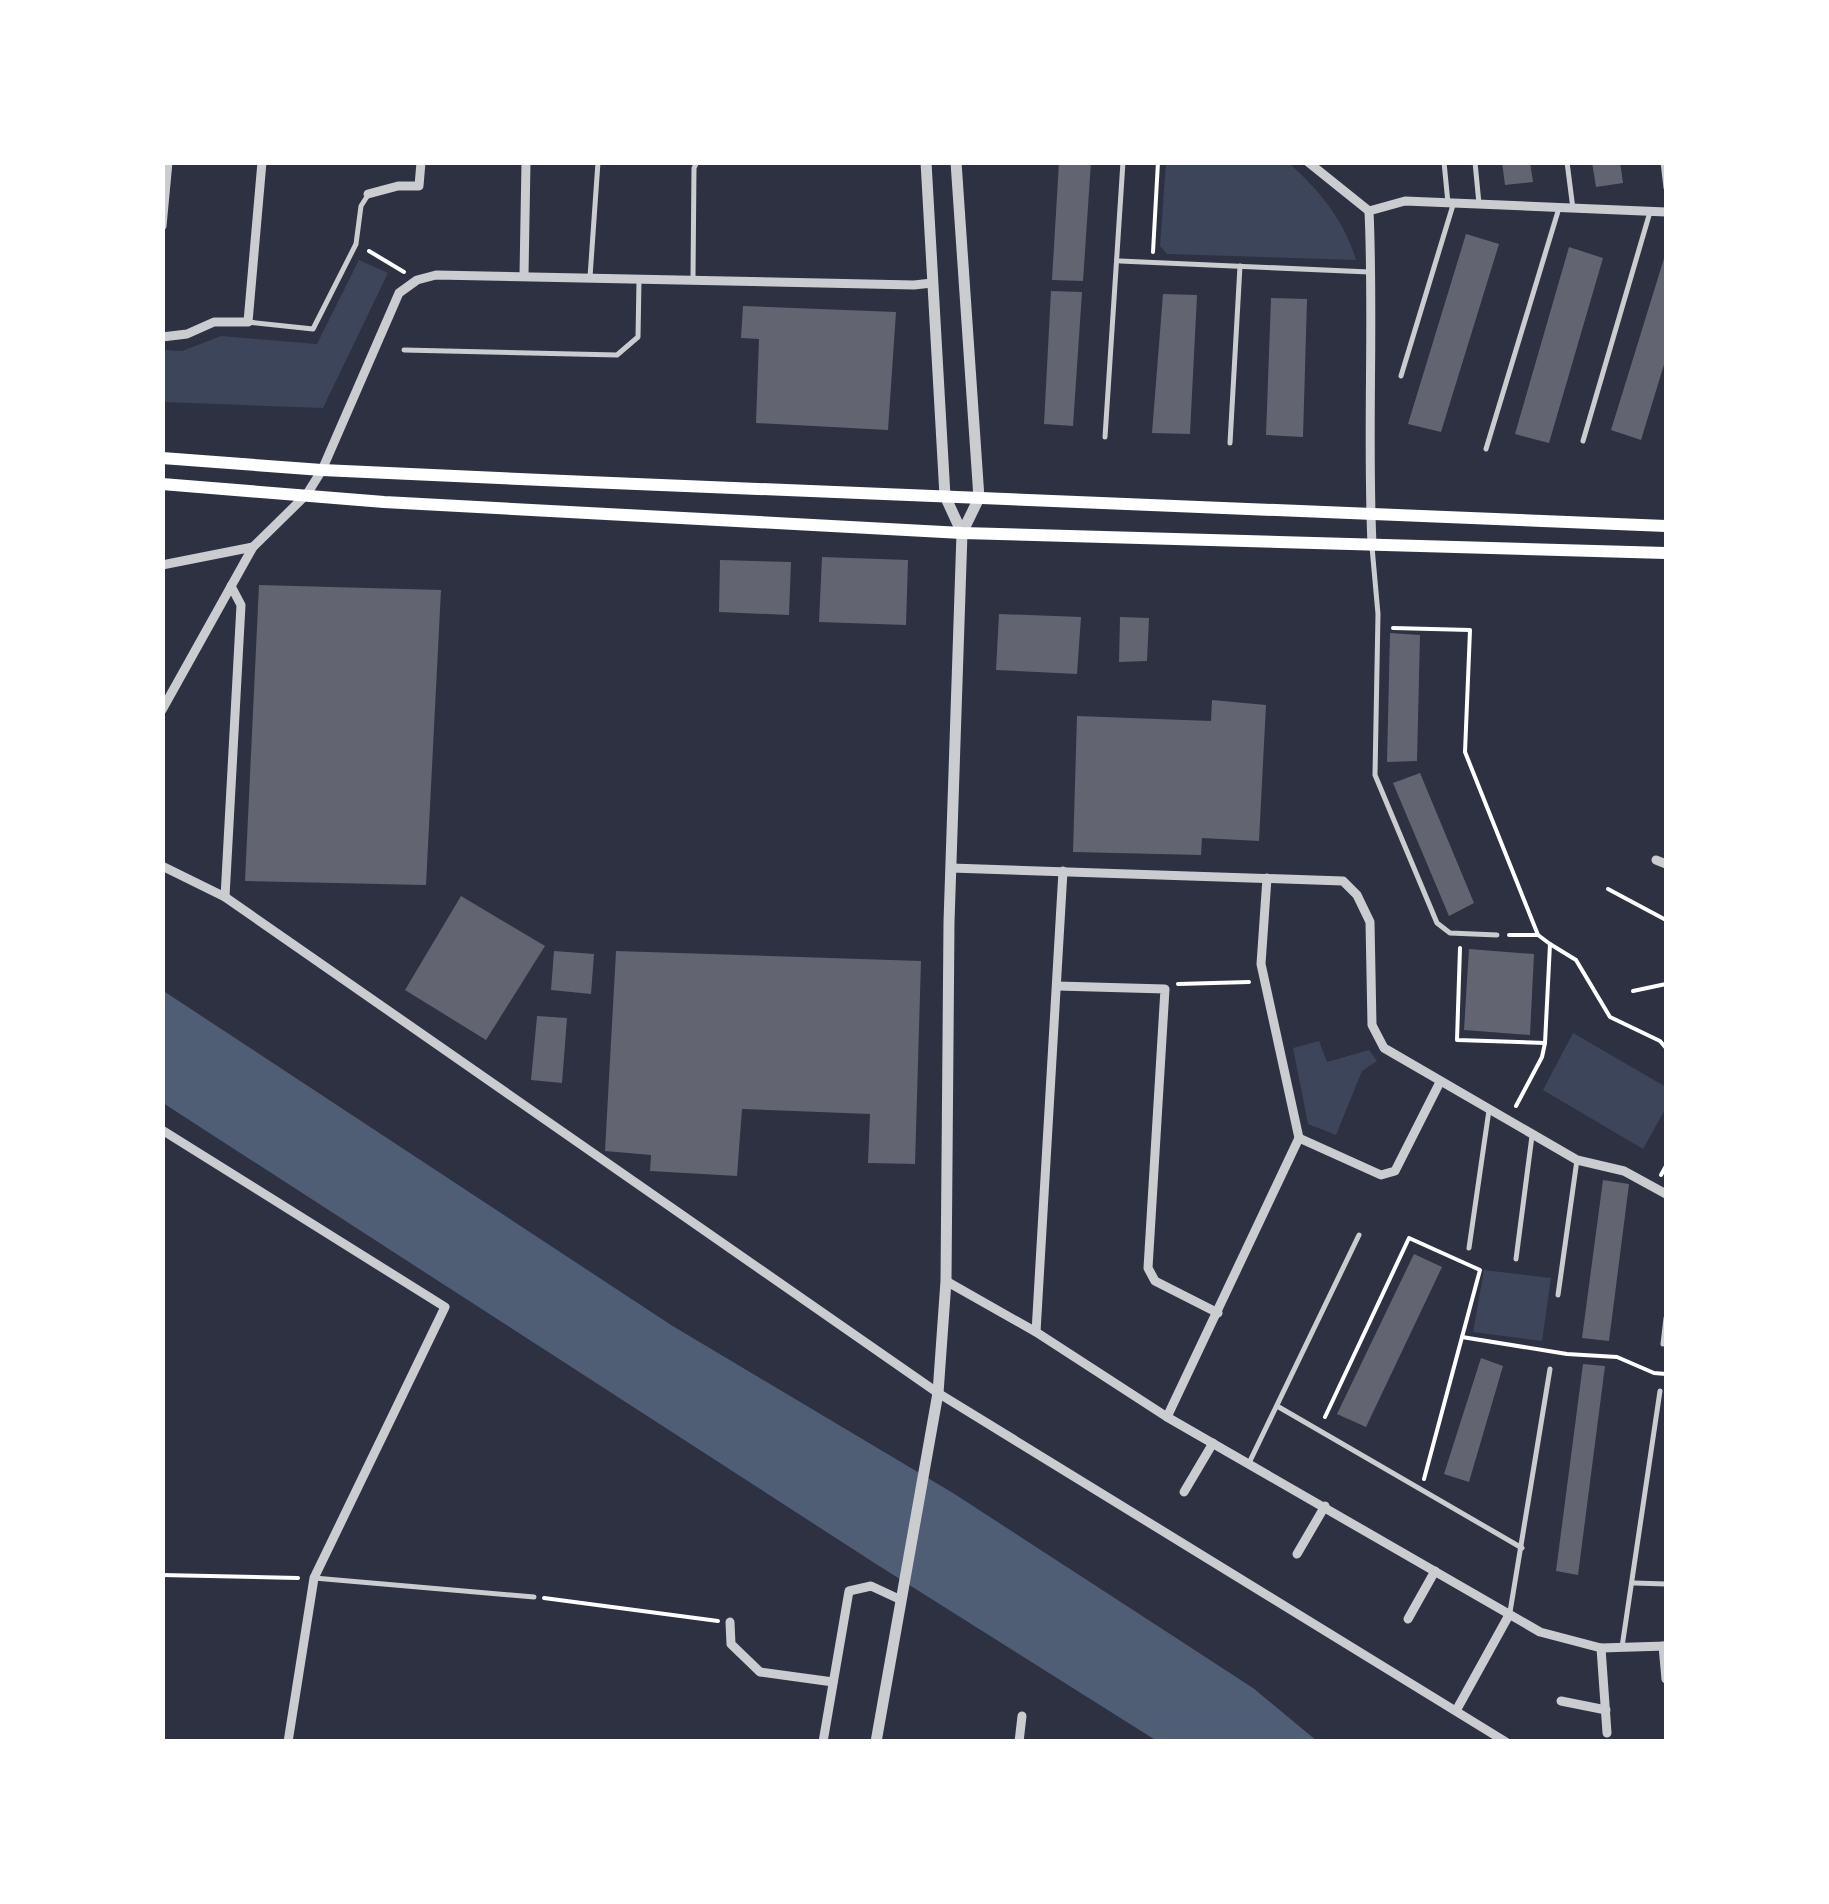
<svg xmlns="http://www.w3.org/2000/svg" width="1829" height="1904" font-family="'Noto Serif',serif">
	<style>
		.green { fill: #3c4559 }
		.water { fill: #4f5d75 }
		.building { fill: #626471 }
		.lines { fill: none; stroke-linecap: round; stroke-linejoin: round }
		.path { stroke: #fff; stroke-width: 4 }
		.service { stroke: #caccd0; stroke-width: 5 }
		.minor { stroke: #caccd0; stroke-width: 9 }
		.tertiary { stroke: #caccd0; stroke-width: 11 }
		.secondary { stroke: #fff; stroke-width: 12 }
	</style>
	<rect width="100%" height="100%" fill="#2d3142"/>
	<g class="green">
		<path d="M1166,163H1289C1319,190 1344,220 1356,260L1167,254L1160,246Z"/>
		<path d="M359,260L388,273L323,408L163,402V350L182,351L221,336L317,344Z"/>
		<path d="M1573,1033L1666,1087V1108L1643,1149L1543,1090Z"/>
		<path d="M1319,1041L1327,1062L1369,1050L1377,1061L1362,1071L1336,1135L1308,1124L1293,1048Z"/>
		<path d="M1484,1270L1551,1278L1542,1341L1473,1332Z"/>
	</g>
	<path class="water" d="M162,990L671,1325L953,1493L1110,1595L1253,1688L1317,1741H1157L876,1564L163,1103Z"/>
	<g class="building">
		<path d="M1059,162H1091L1083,281L1052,280Z"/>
		<path d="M1502,162H1530L1533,182L1505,185Z"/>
		<path d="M1592,162H1620L1623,183L1596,187Z"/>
		<path d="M1466,234L1499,244L1441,432L1408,424Z"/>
		<path d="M1569,247L1603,258L1549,443L1515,434Z"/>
		<path d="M1666,252V358L1641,440L1611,430Z"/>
		<path d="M1051,291L1082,292L1073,426L1044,424Z"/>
		<path d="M1163,294L1197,295L1190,434L1152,433Z"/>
		<path d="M1271,298L1307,299L1303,437L1266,435Z"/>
		<path d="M743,306L896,312L888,430L756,423L759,339L741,338Z"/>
		<path d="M822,557L908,560L906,625L819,622Z"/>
		<path d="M720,560L791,562L789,615L719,612Z"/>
		<path d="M259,585L441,590L426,885L245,881Z"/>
		<path d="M999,614L1081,617L1077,674L996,670Z"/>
		<path d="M1120,617L1149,618L1147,661L1119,662Z"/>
		<path d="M1390,633L1420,635L1417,761L1387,762Z"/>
		<path d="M1212,700L1266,705L1259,841L1202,838L1201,855L1073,852L1077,716L1211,721Z"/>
		<path d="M1420,773L1474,903L1449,916L1393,783Z"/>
		<path d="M461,896L545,946L486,1040L405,990Z"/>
		<path d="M1469,949L1534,954L1530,1035L1464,1030Z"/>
		<path d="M554,951L594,954L591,994L551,990Z"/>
		<path d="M616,951L921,961L915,1164L868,1163L870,1114L742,1109L737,1176L650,1171L651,1155L605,1151Z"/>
		<path d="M537,1016L567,1018L562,1083L531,1080Z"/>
		<path d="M1603,1180L1629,1184L1609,1341L1582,1338Z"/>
		<path d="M1414,1254L1442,1267L1366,1427L1337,1414Z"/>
		<path d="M1481,1358L1503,1366L1469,1482L1444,1474Z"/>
		<path d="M1583,1364L1605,1366L1578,1575L1556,1571Z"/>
	</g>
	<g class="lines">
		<g class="path">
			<path d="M369,251L404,272"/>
			<path d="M1153,252L1158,162"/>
			<path d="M1393,628L1470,630L1465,752L1538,935H1509"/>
			<path d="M1608,889L1666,920"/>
			<path d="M1538,935L1550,944L1545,1043"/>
			<path d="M1550,944L1576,960L1610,1017L1660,1041L1666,1048"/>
			<path d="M1460,948L1457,1040L1545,1043L1542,1057L1516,1106"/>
			<path d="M1178,984L1249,982"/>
			<path d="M1633,991L1666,984"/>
			<path d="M1661,1175L1666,1166"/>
			<path d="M1462,1337L1567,1354L1617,1357L1654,1373L1666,1374"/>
			<path d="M1325,1417L1409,1238L1480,1270L1424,1479"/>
			<path d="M162,1575L298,1578"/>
			<path d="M544,1598L718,1621"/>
		</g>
		<g class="service">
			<path d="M1444,162L1448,203"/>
			<path d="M1475,162L1479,204"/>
			<path d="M1567,162L1573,209"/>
			<path d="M1663,162L1666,188"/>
			<path d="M1120,261L1369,272"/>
			<path d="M590,277L598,162"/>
			<path d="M693,278L694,168L697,162"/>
			<path d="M248,322L313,329L356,244L361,206L368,195"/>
			<path d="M404,350L617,355L638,337L639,281"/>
			<path d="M1401,376L1453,205"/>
			<path d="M1105,437L1123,162"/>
			<path d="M1583,441L1650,212"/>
			<path d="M1230,443L1240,266"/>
			<path d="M1486,449L1559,208"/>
			<path d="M1372,547L1378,614L1375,775L1437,923L1450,933L1497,935"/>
			<path d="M1469,1248L1489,1110"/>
			<path d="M1516,1259L1532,1136"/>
			<path d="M1558,1295L1577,1160"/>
			<path d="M1663,1344L1666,1318"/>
			<path d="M1277,1406L1522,1548"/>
			<path d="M1249,1463L1359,1235"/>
			<path d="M314,1578L534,1597"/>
			<path d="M1634,1583L1666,1584"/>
			<path d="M1510,1612L1550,1369"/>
			<path d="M1622,1647L1660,1391"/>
		</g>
		<g class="minor">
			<path d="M1308,162L1369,211"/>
			<path d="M368,194L398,186H419L421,162"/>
			<path d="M162,226L168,162"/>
			<path d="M524,275L526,162"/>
			<path d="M162,337L187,334L214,322H248L262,162"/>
			<path d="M1372,544C1367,433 1374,322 1369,211L1405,201L1666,212"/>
			<path d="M162,565L253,547"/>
			<path d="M162,710L253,547L307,494L322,470L399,293L417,280L436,275L914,285L932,283"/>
			<path d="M1656,860L1666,864"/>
			<path d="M162,866L225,897L938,1393L1506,1742"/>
			<path d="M951,868L1343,881L1357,895L1370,922L1372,1025L1384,1048L1577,1160L1624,1171L1666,1194"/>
			<path d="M225,897L241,605L231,586"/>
			<path d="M1057,986L1165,989L1148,1268L1155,1281L1218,1313"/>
			<path d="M162,1130L445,1307L314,1578L288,1742"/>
			<path d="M1299,1138L1381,1175L1395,1171L1440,1082"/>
			<path d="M946,1281L1036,1332L1167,1417L1540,1632L1601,1648L1666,1646"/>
			<path d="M1036,1332L1063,871"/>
			<path d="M1167,1417L1299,1138L1261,964L1267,878"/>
			<path d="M1184,1492L1213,1443"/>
			<path d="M1297,1554L1325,1506"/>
			<path d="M1408,1619L1435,1571"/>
			<path d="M730,1622L731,1644L760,1672L833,1682"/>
			<path d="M1663,1646L1666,1679"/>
			<path d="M1601,1648L1607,1733"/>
			<path d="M1561,1701L1606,1710"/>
			<path d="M1457,1709L1509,1615"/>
			<path d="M823,1742L849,1591L871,1586L899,1599"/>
			<path d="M1019,1742L1022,1716"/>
		</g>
		<g class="tertiary">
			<path d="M926,162L945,496L962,533"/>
			<path d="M876,1742L938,1393L946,1281L949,922L962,533L979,498L956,162"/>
		</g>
		<g class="secondary">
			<path d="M162,458L322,470L588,482L1666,526"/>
			<path d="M162,484L384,502L962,533L1666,553"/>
		</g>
	</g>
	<rect width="1829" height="1904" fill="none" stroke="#ffffff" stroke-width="330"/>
</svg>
